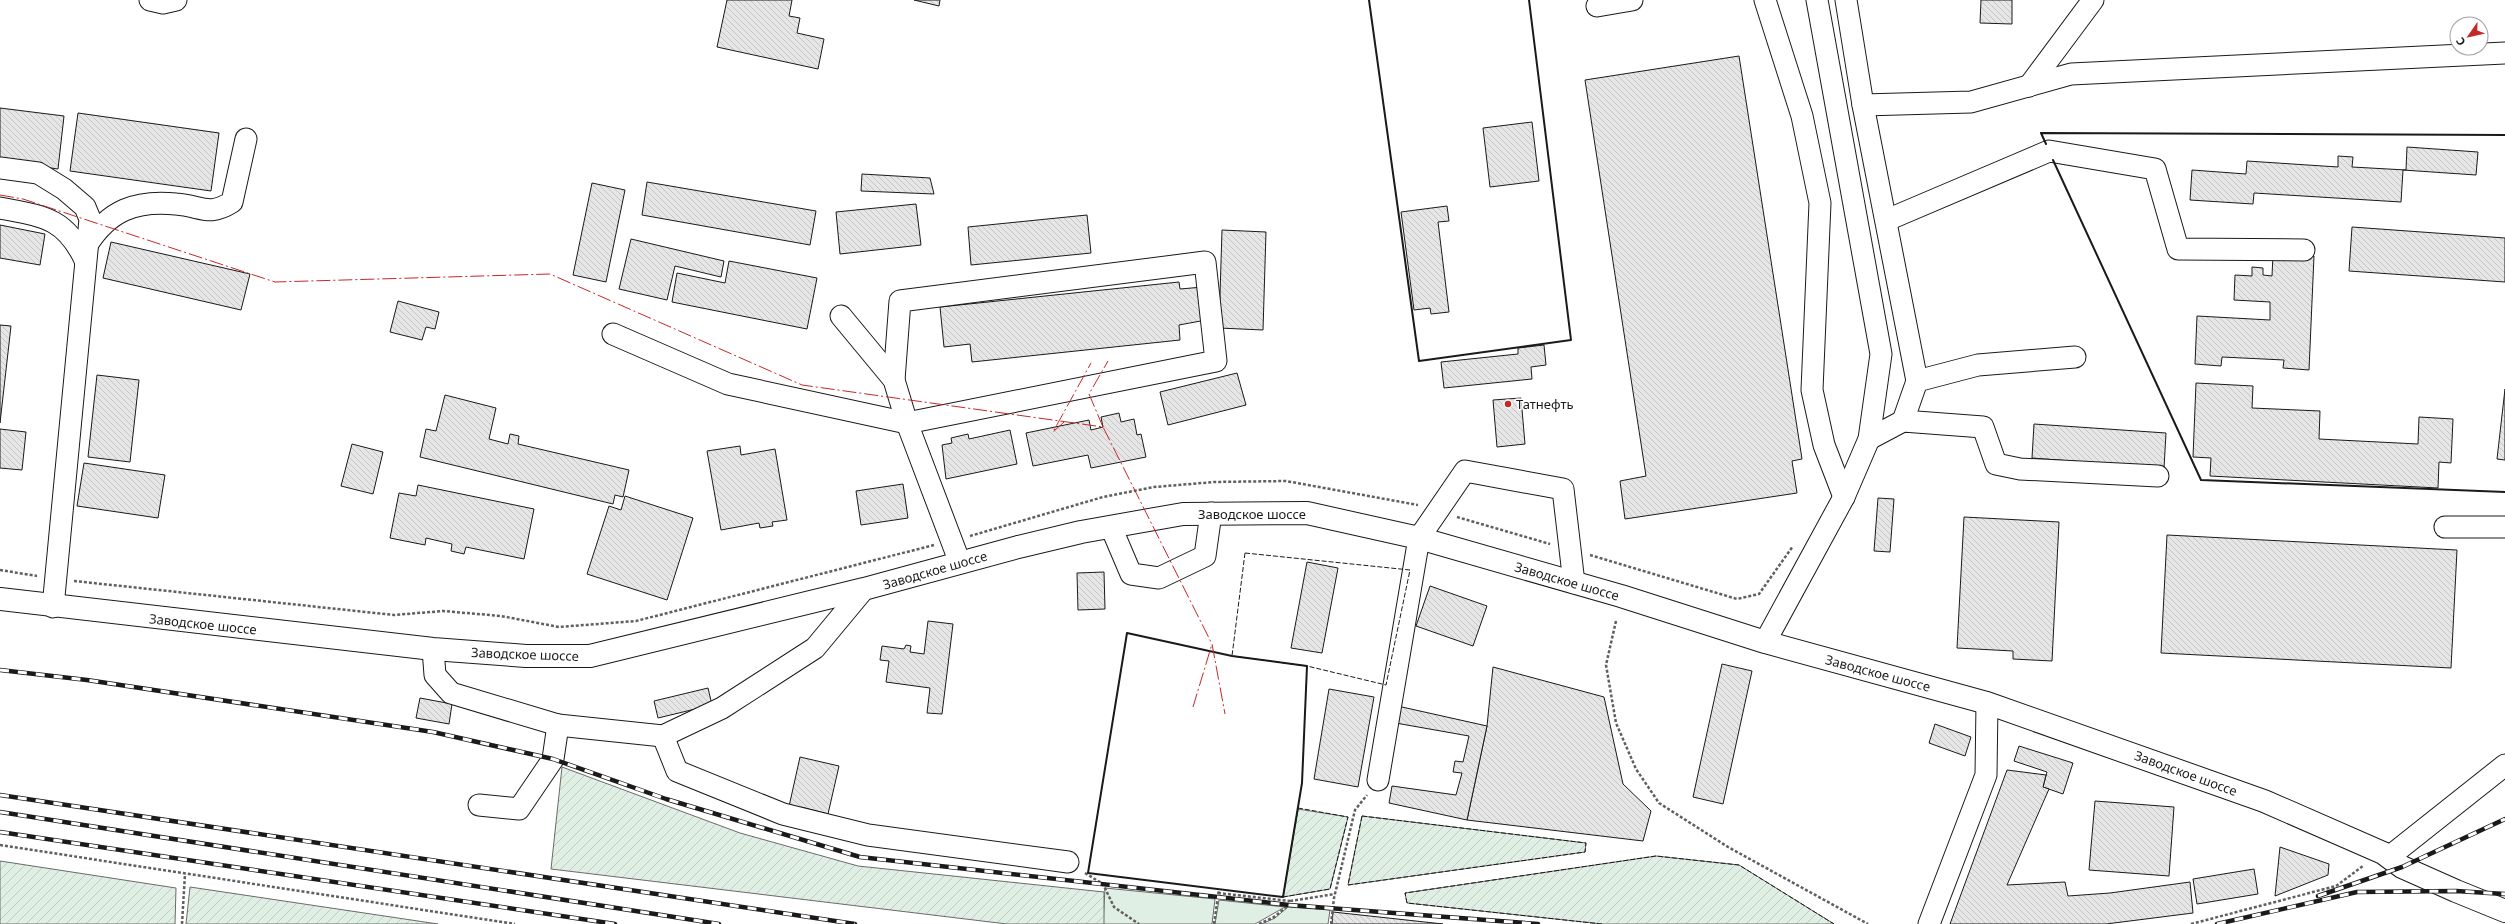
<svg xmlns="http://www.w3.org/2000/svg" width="2505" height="924" font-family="'Noto Sans',sans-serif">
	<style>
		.grass { fill: #e0efe3; stroke: #6a6a6a }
		.garden { fill: url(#garden-furrows); stroke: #6a6a6a }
		.building { fill: url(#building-back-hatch); stroke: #1a1a1a }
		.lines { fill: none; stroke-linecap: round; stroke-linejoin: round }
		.minor-casing { stroke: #1a1a1a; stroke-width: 23 }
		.major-casing { stroke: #1a1a1a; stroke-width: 24 }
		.path { stroke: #5f5f5f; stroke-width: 2.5; stroke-dasharray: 3 2; stroke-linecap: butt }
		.minor { stroke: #fff; stroke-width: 21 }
		.major { stroke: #fff; stroke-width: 22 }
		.rail-casing { stroke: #1a1a1a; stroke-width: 4.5 }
		.rail { stroke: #fff; stroke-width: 3; stroke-dasharray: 9; stroke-linecap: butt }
		.fence { stroke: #1a1a1a; stroke-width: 1; stroke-dasharray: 5 2; stroke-linecap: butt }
		.wall { stroke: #1a1a1a; stroke-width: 2 }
		.power { stroke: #c62828; stroke-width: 1; stroke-dasharray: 14 3 2 3; stroke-linecap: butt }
		.poi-dot { fill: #c62828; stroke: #fff; stroke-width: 1.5 }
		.labels { text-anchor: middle; stroke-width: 3; stroke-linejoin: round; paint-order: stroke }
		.poi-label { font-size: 13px; fill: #1a1a1a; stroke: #fff; text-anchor: start }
		.street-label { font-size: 13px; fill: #1a1a1a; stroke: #fff }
	</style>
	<defs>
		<pattern id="garden-furrows" width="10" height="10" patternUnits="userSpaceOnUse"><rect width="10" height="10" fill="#e0efe3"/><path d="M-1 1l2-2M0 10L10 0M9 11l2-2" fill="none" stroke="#c0ccc2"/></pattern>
		<pattern id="building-back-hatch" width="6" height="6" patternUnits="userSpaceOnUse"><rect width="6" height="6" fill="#e6e6e6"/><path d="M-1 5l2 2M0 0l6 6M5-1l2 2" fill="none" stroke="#c5c5c5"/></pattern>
	</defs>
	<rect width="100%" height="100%" fill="#fff"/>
	<g class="grass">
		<path d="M1105,888L1215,899L1212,924H1103Z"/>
		<path d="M1219,900L1285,907L1255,924H1215Z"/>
		<path d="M1288,907L1330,910L1328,924H1262L1275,918Z"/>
	</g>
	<g class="garden">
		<path d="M562,767L740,833L858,866L1104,892V924H1007L551,869Z"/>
		<path d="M1298,809L1348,817L1330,889L1283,897Z"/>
		<path d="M1362,816L1586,843L1585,852L1348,885Z"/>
		<path d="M1656,856L1739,865L1834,924H1602L1407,903L1405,893Z"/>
		<path d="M0,861L176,888L175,924H0Z"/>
		<path d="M190,887L438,924H186Z"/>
	</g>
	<g class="building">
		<path d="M727,0H792L789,16L800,18L797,33L824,39L818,69L717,47Z"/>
		<path d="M914,0H940L939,6Z"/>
		<path d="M1981,0H2012V24L1980,23Z"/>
		<path d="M1739,56L1802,459L1792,461L1797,493L1625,519L1620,481L1646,476L1585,80Z"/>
		<path d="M0,108L64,116L58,169L0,161Z"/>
		<path d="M78,113L219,133L211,191L70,171Z"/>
		<path d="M1532,122L1539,181L1490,187L1483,128Z"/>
		<path d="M2407,147L2478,152L2476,175L2403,170L2401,202L2254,193L2253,204L2190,200L2192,170L2246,174L2247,161L2338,167V156L2353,157L2352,167L2406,170Z"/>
		<path d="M862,174L930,178L934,194L861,191Z"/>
		<path d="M647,182L816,211L810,245L642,215Z"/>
		<path d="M592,183L625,190L606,282L573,275Z"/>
		<path d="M916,204L921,245L840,254L836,212Z"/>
		<path d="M1447,206L1449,221L1438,222L1449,312L1431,314L1430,308L1414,310L1401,212Z"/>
		<path d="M1087,215L1091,253L971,265L968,227Z"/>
		<path d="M0,225L45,234L40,265L0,258Z"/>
		<path d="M2352,227L2505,238V282L2349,271Z"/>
		<path d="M1222,230L1266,232L1263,330L1219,328Z"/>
		<path d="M631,239L724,261L721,277L675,266L667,300L619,289Z"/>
		<path d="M111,242L250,274L241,310L103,278Z"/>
		<path d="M2273,254L2314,256L2309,370L2283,368L2284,360L2222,357L2221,366L2195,364L2197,316L2270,320V302L2234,300L2235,275L2252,276V267L2263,268V275L2272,276Z"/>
		<path d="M729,261L817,278L807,329L672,302L677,273L725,283Z"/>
		<path d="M1179,282L1180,289L1203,287L1206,320L1179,325L1180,340L972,362L970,344L944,347L940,307Z"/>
		<path d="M398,301L439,312L435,329L426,327L422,340L390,332Z"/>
		<path d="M0,325L11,326L0,423Z"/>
		<path d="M1544,345L1546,365L1531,367L1532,379L1444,388L1441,362L1518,354V348Z"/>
		<path d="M1237,373L1246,405L1168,425L1160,392Z"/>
		<path d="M97,375L139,380L130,462L88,457Z"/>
		<path d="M2196,383L2253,386L2252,408L2320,411L2319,439L2418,444L2419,417L2453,419L2451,463L2439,462L2438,488L2210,476L2211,458L2193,457Z"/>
		<path d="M2505,389V460L2497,459Z"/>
		<path d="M445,395L496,408L489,439L508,444L510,434L519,436L518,444L629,470L623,497L615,495L613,504L420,457L426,429L436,431Z"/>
		<path d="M1521,398L1525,444L1497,447L1493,400Z"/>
		<path d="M1119,413L1121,422L1134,419L1137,435L1141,434L1146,457L1091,468L1088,455L1033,466L1026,433L1089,420L1091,430L1103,427L1101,417Z"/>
		<path d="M2034,424L2166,433L2164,468L2032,458Z"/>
		<path d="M0,429L26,432L22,470L0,468Z"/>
		<path d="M1010,430L1017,464L946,479L942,445L952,443L951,438L968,434L969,439Z"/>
		<path d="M352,444L383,452L373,494L341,486Z"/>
		<path d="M740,446L741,455L775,449L787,520L772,522L773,526L760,528L759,523L721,530L707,451Z"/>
		<path d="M84,463L165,475L158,518L77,506Z"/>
		<path d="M903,484L908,518L861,525L856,491Z"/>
		<path d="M418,485L534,509L524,559L466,547L464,554L451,551L452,544L426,538L425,545L390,538L399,493L416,496Z"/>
		<path d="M625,496L693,518L667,600L587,574L609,506L621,510Z"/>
		<path d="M1878,498L1894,499L1890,552L1874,551Z"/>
		<path d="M1964,517L2059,522L2052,661L2013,659V651L1957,648Z"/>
		<path d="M2167,535L2457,550L2451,668L2161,653Z"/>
		<path d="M1307,562L1338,568L1322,653L1291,648Z"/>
		<path d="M1104,572L1105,609L1078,610L1077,573Z"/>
		<path d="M1430,586L1487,606L1473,646L1416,626Z"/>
		<path d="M928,621L953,624L942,714L927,713L930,688L886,682L889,661L880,660L882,646L904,649L906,645L911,646L910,652L924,654Z"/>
		<path d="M1722,664L1752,671L1723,804L1693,797Z"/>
		<path d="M1493,667L1604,697L1623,784L1651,811L1643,841L1467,820L1487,726Z"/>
		<path d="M708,688L712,705L658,718L654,701Z"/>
		<path d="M1329,689L1374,697L1358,787L1314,779Z"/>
		<path d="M420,698L452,704L449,724L416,718Z"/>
		<path d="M1393,705L1487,726L1467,820L1389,803L1392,786L1456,795L1462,773L1453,772L1455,761L1463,762L1469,736L1390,722Z"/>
		<path d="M1935,724L1971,737L1965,756L1929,743Z"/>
		<path d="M2019,746L2073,763L2063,794L2043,787L2047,772L2014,761Z"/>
		<path d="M800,757L839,766L828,814L801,807L800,814L788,811Z"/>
		<path d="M2007,770L2046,775L2043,787L2049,789L2007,885L2065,882L2068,896L2110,893L2190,882L2193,913L2106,924H1950Z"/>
		<path d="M2095,801L2174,807L2169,876L2089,870Z"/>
		<path d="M2280,847L2329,864L2328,875L2275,896Z"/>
		<path d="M2254,869L2258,894L2197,904L2193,879Z"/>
		<path d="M1333,912L1443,924H1332Z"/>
	</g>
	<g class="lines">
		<g class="minor-casing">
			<g id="minor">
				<path d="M150,0L163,3L176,0"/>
				<path d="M1765,0L1802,116L1820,203L1812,390L1824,445L1844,497"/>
				<path d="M1846,0L1863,105L1971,102L2071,74L2505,53"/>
				<path d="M1597,6L1632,0"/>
				<path d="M2029,86L2093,0"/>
				<path d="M1863,105L1917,381"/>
				<path d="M0,168L38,173L64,189L85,207L90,219L53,607"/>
				<path d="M0,208C42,216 65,217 85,260"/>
				<path d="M1887,220L2049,151L2155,169L2178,249L2304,250"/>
				<path d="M87,245C109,210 136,200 176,204C202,206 208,217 232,202L246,139"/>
				<path d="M841,316L894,380L907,423L960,563"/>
				<path d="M613,334L728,384L907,423L1216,361L1205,262L900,301L894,380"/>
				<path d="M1903,421L1917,381L1978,365L2075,357"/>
				<path d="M1869,439L1903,421L1983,427L1996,464L2020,469L2158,476"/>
				<path d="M1111,527L1131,574L1159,578L1205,556L1211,513"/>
				<path d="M2445,527H2505"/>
				<path d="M1765,642L1844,497L1869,439L1881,354L1817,0"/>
				<path d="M433,649L435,675L451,693L558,725L663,736L722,708L815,648L864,589"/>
				<path d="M663,736L677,771L783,814L868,835L1068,862"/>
				<path d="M1378,780L1419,538L1465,471L1563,489L1574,583"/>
				<path d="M479,805L519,809L553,759L558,725"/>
				<path d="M2389,857L2505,765"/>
				<path d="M1929,924L1986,775L1987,703"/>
			</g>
		</g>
		<g class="major-casing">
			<path id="major" d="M0,599L433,649L526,656H590L864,589L1018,547L1081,532L1183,514L1307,513L1419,538L1621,596L1765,642L1987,703L2264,801L2383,853L2402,867L2456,891L2505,911"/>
		</g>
		<g class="path">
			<path d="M1457,517L1550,544"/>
			<path d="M970,536L1103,497L1154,487L1214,482L1286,481L1418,505"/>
			<path d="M1590,555L1737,599L1759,594L1793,546"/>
			<path d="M0,570L37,576"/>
			<path d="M74,581L394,615L443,611L501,616L559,627L636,621L934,545"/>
			<path d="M1616,621L1606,665L1616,723L1636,769L1659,803L1728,847L1868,924"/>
			<path d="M0,845L515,924"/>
			<path d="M1085,873L1103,884L1114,907L1139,924"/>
			<path d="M1218,893L1290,901"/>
			<path d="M182,924L185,874"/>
			<path d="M1214,924L1219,889"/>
			<path d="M1259,924L1274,917L1289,905L1290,901L1335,894"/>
			<path d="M1331,924L1334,898L1355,810L1367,795"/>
			<path d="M2191,924L2336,886L2363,866"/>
		</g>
		<use href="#minor" class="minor"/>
		<use href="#major" class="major"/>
		<g class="rail-casing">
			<g id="rail">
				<path d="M0,670L87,680L433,732L553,759L666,799L860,857L1289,905L1538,924"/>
				<path d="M0,795L855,924"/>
				<path d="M0,812L719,924"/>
				<path d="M0,832L615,924"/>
				<path d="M2318,896L2402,867L2505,819"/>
				<path d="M2217,924L2357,892L2456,891L2505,894"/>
			</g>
		</g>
		<use href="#rail" class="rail"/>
		<g class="fence">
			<path d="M1245,553L1410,570L1386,685L1307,666L1232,656Z"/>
			<path d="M1298,808L1348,817L1330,889L1283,897Z"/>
			<path d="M1362,816L1586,843L1585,852L1348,885Z"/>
			<path d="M1602,924L1407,903L1405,893L1656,856L1739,865L1834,924"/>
		</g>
		<g class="wall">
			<path d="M1369,0L1419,361L1571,340L1529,0"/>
			<path d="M2046,144L2041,133L2505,135"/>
			<path d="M2053,160L2201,480L2505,492"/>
			<path d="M1127,633L1232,656L1307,666L1302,783L1283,897L1088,873Z"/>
		</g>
		<g class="power">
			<path d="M0,195L23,199L275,282L550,274L802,385L1103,427L1212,644"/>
			<path d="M1064,422L1053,432L1091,363"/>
			<path d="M1103,427L1089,394L1108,361"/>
			<path d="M1193,707L1212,644L1225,714"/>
		</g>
	</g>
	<circle class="poi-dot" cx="1508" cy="404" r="4"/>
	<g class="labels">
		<g class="poi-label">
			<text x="1516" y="409">Татнефть</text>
		</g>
		<g class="street-label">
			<text x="1252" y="519">Заводское шоссе</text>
			<text transform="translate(935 570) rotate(-16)" y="5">Заводское шоссе</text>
			<text transform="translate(1567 581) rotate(16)" y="5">Заводское шоссе</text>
			<text transform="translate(203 624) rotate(6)" y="5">Заводское шоссе</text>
			<text transform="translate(525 654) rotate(2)" y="5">Заводское шоссе</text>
			<text transform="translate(1878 673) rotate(15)" y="5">Заводское шоссе</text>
			<text transform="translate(2186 773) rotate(20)" y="5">Заводское шоссе</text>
		</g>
	</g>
	<g transform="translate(2469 36) rotate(236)"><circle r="19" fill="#ffffff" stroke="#a3a3a3"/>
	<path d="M0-3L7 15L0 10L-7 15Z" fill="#c62828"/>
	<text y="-6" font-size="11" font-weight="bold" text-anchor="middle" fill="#1a1a1a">С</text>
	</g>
</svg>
